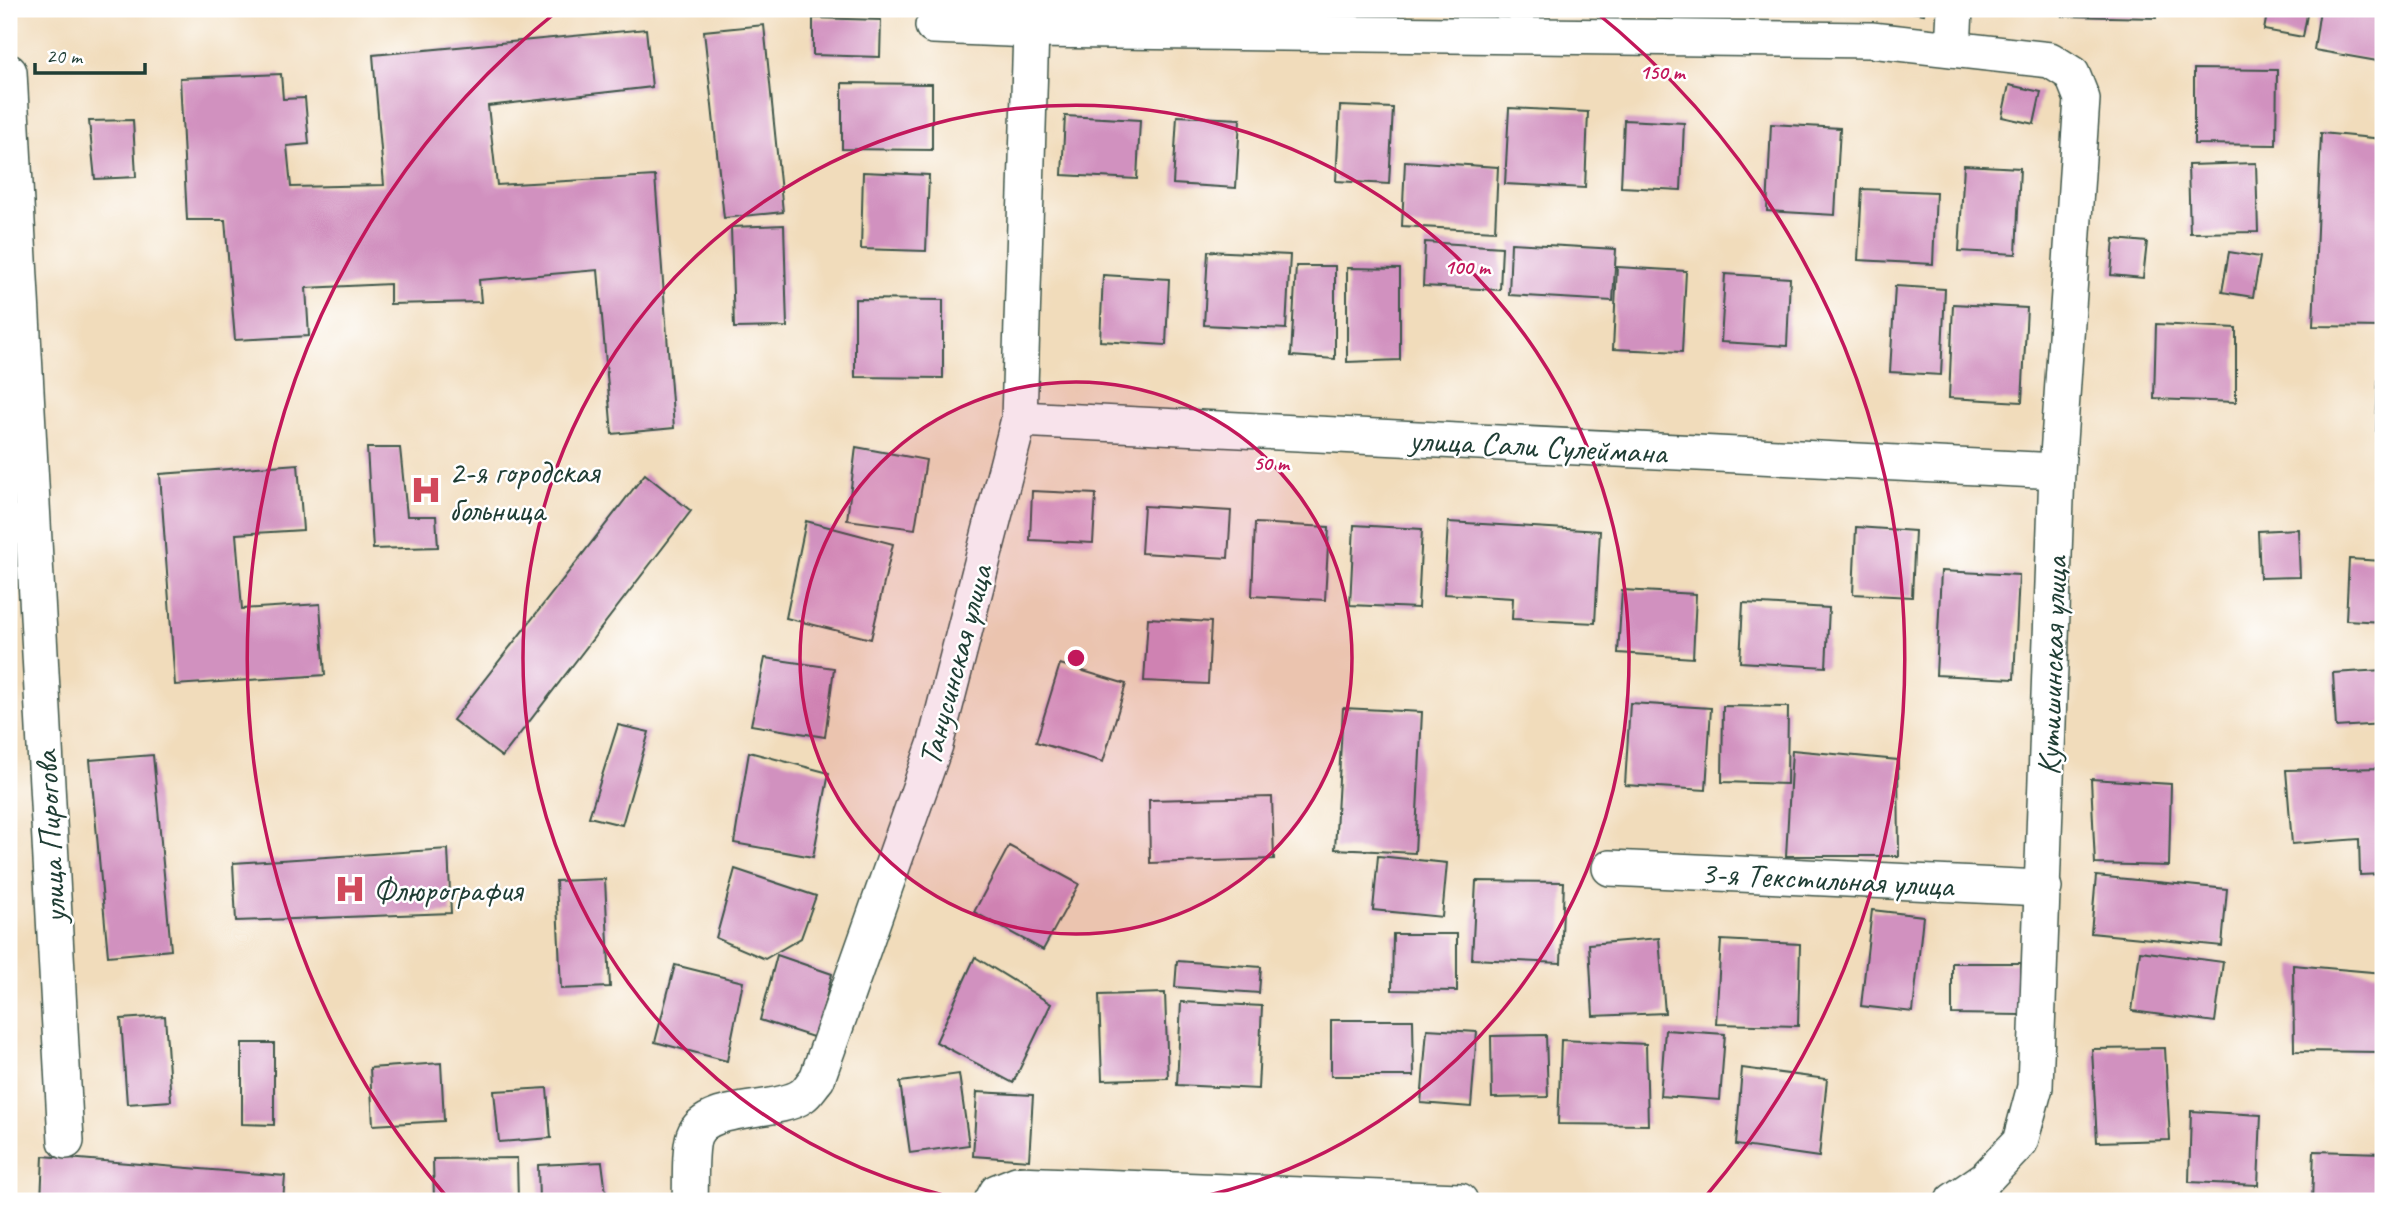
<svg xmlns="http://www.w3.org/2000/svg" width="2392" height="1210" font-family="Caveat,sans-serif">
	<style>
		.building { fill: #d191bf }
		.lines { fill: none; stroke-linecap: round; stroke-linejoin: round }
		.minor-casing { stroke: #3e5548; stroke-width: 38 }
		.minor { stroke: #fff; stroke-width: 35 }
		.ring { fill: none; stroke: #c2185b; stroke-width: 3.5 }
		.labels { text-anchor: middle; stroke-width: 5; stroke-linejoin: round; paint-order: stroke }
		.street-label { font-size: 33px; fill: #1f3d34; stroke: #fff }
		.poi-label { font-size: 33px; fill: #1f3d34; stroke: #fff; text-anchor: start }
		.centre { fill: #c2185b; stroke: #fff; stroke-width: 3.5 }
		.ring-label { font-size: 21px; text-anchor: middle; font-weight: bold; fill: #c2185b; stroke: #fff; stroke-width: 5; stroke-linejoin: round; paint-order: stroke }
	</style>
	<rect width="100%" height="100%" fill="#fff"/>
	<filter id="ink" filterUnits="userSpaceOnUse"><feTurbulence type="fractalNoise" baseFrequency=".0143" numOctaves="2"/><feDisplacementMap in="SourceGraphic" scale="14" xChannelSelector="R" yChannelSelector="G"/><feConvolveMatrix kernelMatrix="1 2 1 2 8 2 1 2 1" color-interpolation-filters="sRGB"/></filter>
	<filter id="wash" filterUnits="userSpaceOnUse"><feTurbulence type="fractalNoise" baseFrequency=".00686" numOctaves="4" result="noise"/><feDisplacementMap in="SourceGraphic" scale="28" xChannelSelector="R" yChannelSelector="G"/><feGaussianBlur stdDeviation="1.57" result="paint"/><feColorMatrix in="noise" values="0 0 0 0 0 0 0 0 0 0 0 0 0 0 0 0 0 1.4 0 .05"/><feComposite in="paint" operator="in"/></filter>
	<g filter="url(#wash)">
		<rect width="100%" height="100%" fill="#f1dcbb"/>
		<g id="blocks">
			<g class="building">
				<path d="M1901,9H1925L1924,14L1900,10Z"/>
				<path d="M2062,9H2156V18L2062,16Z"/>
				<path d="M2268,9H2308L2303,37L2264,30Z"/>
				<path d="M2320,9H2383V62L2314,50Z"/>
				<path d="M813,18L881,20L880,57L813,55Z"/>
				<path d="M764,25L783,212L724,218L704,31Z"/>
				<path d="M646,29L652,87L488,106L497,185L655,176L674,428L612,434L598,270L479,280L481,302L390,304V284L306,288L309,336L235,340L225,220H187L180,78L281,74L283,99L305,98L309,144L287,146L291,187L384,185L373,55Z"/>
				<path d="M2194,69L2277,70L2276,145L2194,144Z"/>
				<path d="M842,83L932,84V150L842,149Z"/>
				<path d="M2009,85L2041,92L2034,124L2002,117Z"/>
				<path d="M1340,106L1393,108L1389,184L1336,181Z"/>
				<path d="M1509,108L1588,112L1585,188L1505,184Z"/>
				<path d="M1065,116L1140,120L1137,179L1062,175Z"/>
				<path d="M1177,116L1240,119L1236,188L1173,184Z"/>
				<path d="M133,120L136,177L95,179L89,121Z"/>
				<path d="M1624,120L1684,123L1681,190L1621,187Z"/>
				<path d="M1771,124L1840,128L1835,215L1767,211Z"/>
				<path d="M2321,133L2383,139V327L2313,326Z"/>
				<path d="M1405,161L1498,167L1495,231L1402,226Z"/>
				<path d="M2256,163L2258,232L2190,233L2188,165Z"/>
				<path d="M1964,165L2020,168L2016,254L1959,251Z"/>
				<path d="M863,172L929,175L926,251L861,249Z"/>
				<path d="M1862,189L1936,192L1933,264L1858,260Z"/>
				<path d="M784,225L787,327L734,328L731,227Z"/>
				<path d="M2114,239L2147,242L2143,278L2111,275Z"/>
				<path d="M1425,242L1502,247L1500,290L1423,286Z"/>
				<path d="M1511,243L1616,249L1613,301L1509,295Z"/>
				<path d="M1208,251L1290,255L1286,329L1204,325Z"/>
				<path d="M2229,252L2260,257L2253,297L2222,292Z"/>
				<path d="M1296,266H1335V359L1291,356Z"/>
				<path d="M1617,267L1686,271L1682,352L1613,349Z"/>
				<path d="M1347,268L1400,269V360L1347,362Z"/>
				<path d="M1725,274L1790,278L1787,346L1721,342Z"/>
				<path d="M1103,275L1169,279L1166,345L1100,341Z"/>
				<path d="M1895,286L1945,289L1941,375L1890,372Z"/>
				<path d="M855,299L943,300V378L855,377Z"/>
				<path d="M1953,304L2027,308L2022,402L1949,398Z"/>
				<path d="M2156,324L2236,328V402L2154,399Z"/>
				<path d="M2378,378H2383V431H2376Z"/>
				<path d="M856,447L926,460L915,529L847,520Z"/>
				<path d="M367,448H400L407,516H436L438,547L373,549Z"/>
				<path d="M298,464L303,530L236,534L242,609L320,604L325,675L175,685L160,474Z"/>
				<path d="M645,474L691,511L502,757L453,720Z"/>
				<path d="M1032,491L1096,494L1093,543L1030,540Z"/>
				<path d="M1144,506L1231,511L1228,558L1141,553Z"/>
				<path d="M806,521L893,544L871,639L786,618Z"/>
				<path d="M1448,522L1600,531L1595,623L1512,619L1513,598L1444,594Z"/>
				<path d="M1255,523L1329,527L1325,600L1252,596Z"/>
				<path d="M1354,525L1422,529L1418,608L1350,605Z"/>
				<path d="M1856,527L1915,531L1912,597L1853,594Z"/>
				<path d="M2298,529L2300,577L2260,578L2258,531Z"/>
				<path d="M2349,559L2383,561V622L2346,620Z"/>
				<path d="M1941,571L2019,575L2014,679L1936,675Z"/>
				<path d="M1622,590L1696,594L1693,658L1618,653Z"/>
				<path d="M1743,603L1829,608L1826,667L1740,662Z"/>
				<path d="M1148,618L1211,622L1208,684L1144,681Z"/>
				<path d="M765,658L834,668L825,737L751,725Z"/>
				<path d="M1060,664L1126,684L1103,762L1036,742Z"/>
				<path d="M2383,670V724L2336,727L2333,673Z"/>
				<path d="M1630,703L1711,708L1706,790L1625,785Z"/>
				<path d="M1723,706L1788,707L1787,784L1722,782Z"/>
				<path d="M1343,708L1422,712L1415,853L1335,849Z"/>
				<path d="M618,725L649,732L622,825L589,817Z"/>
				<path d="M1792,750L1898,760L1899,856H1786Z"/>
				<path d="M749,752L829,773L813,857L734,843Z"/>
				<path d="M153,755L171,950L108,956L90,760Z"/>
				<path d="M2383,768V874L2360,875L2359,839L2292,844L2286,770Z"/>
				<path d="M2091,779L2171,784L2169,866L2095,864Z"/>
				<path d="M1272,797L1274,859L1150,863L1149,800Z"/>
				<path d="M1009,846L1079,884L1043,950L974,912Z"/>
				<path d="M448,849L451,913L236,921L233,863Z"/>
				<path d="M1378,856L1447,863L1442,917L1373,910Z"/>
				<path d="M735,869L816,896L801,938L765,959L716,938Z"/>
				<path d="M2096,876L2227,889L2222,946L2091,933Z"/>
				<path d="M605,879L610,987L561,989L556,881Z"/>
				<path d="M1476,881L1564,882L1561,963L1472,959Z"/>
				<path d="M1872,910L1923,916L1913,1012L1861,1006Z"/>
				<path d="M1393,934H1457V991L1392,990Z"/>
				<path d="M1659,938L1665,1013L1593,1016L1589,944Z"/>
				<path d="M1721,940L1800,944L1798,1026L1716,1024Z"/>
				<path d="M2140,951L2223,962L2215,1022L2132,1011Z"/>
				<path d="M777,955L832,974L816,1038L760,1020Z"/>
				<path d="M975,957L1051,1004L1013,1083L936,1042Z"/>
				<path d="M1177,961L1261,967L1259,993L1175,987Z"/>
				<path d="M1952,963H2021V1015L1952,1014Z"/>
				<path d="M675,965L743,982L727,1061L655,1042Z"/>
				<path d="M2293,965L2383,973V1052L2294,1051Z"/>
				<path d="M1165,993L1168,1078L1102,1080L1099,995Z"/>
				<path d="M1181,1002L1262,1006L1258,1089L1177,1085Z"/>
				<path d="M165,1016L171,1101L127,1104L121,1019Z"/>
				<path d="M1331,1020H1413L1414,1076H1331Z"/>
				<path d="M1427,1029L1477,1032L1471,1107L1421,1103Z"/>
				<path d="M1665,1030L1725,1034L1720,1100L1660,1096Z"/>
				<path d="M1546,1035L1548,1097L1492,1098L1491,1036Z"/>
				<path d="M1561,1040L1646,1044L1648,1125L1558,1124Z"/>
				<path d="M242,1043H274V1125L242,1124Z"/>
				<path d="M2165,1048L2170,1140L2097,1142L2092,1049Z"/>
				<path d="M441,1063L444,1121L373,1125L370,1068Z"/>
				<path d="M1742,1068L1827,1079L1819,1157L1736,1145Z"/>
				<path d="M959,1074L969,1145L910,1153L900,1082Z"/>
				<path d="M547,1088L551,1138L499,1142L494,1091Z"/>
				<path d="M977,1092L1033,1095L1029,1160L973,1156Z"/>
				<path d="M2191,1111L2261,1115L2258,1185L2189,1182Z"/>
				<path d="M2314,1151L2383,1153V1201H2312Z"/>
				<path d="M43,1156L285,1176L283,1201H41Z"/>
				<path d="M517,1158L518,1201H434L433,1159Z"/>
				<path d="M602,1162L607,1201H539L538,1165Z"/>
			</g>
		</g>
	</g>
	<g filter="url(#ink)">
		<use href="#blocks" fill-opacity="0" stroke="#3e5548" stroke-width="2"/>
		<g class="lines">
			<g class="minor-casing">
				<g id="minor">
					<path d="M933,26L1031,30L1871,40L2050,60L2072,74L2082,99L2057,471L2035,1087L2020,1142L1985,1179L1953,1201"/>
					<path d="M1953,49L1955,9"/>
					<path d="M9,72L66,1141"/>
					<path d="M1019,419L2057,471"/>
					<path d="M1610,868L2044,888"/>
					<path d="M690,1201C691,1184 689,1151 694,1136C706,1103 776,1114 802,1096C808,1092 812,1084 817,1079L935,745L1019,419L1031,30"/>
					<path d="M992,1201L997,1192L1017,1184L1460,1201"/>
				</g>
			</g>
			<use href="#minor" class="minor"/>
		</g>
	</g>
	<circle cx="1076" cy="658" r="276" fill="#c2185b" fill-opacity=".12"/>
	<g class="ring">
		<circle cx="1076" cy="658" r="276"/>
		<path d="M970 1201A553 553 0 1 1 1182 1201"/>
		<path d="M446 1196A829 829 0 0 1 560 9M1592 9A829 829 0 0 1 1706 1196"/>
	</g>
	<defs>
		<g id="hospital-bare" transform="scale(2.415)"><path d="M-5-5h3v3.5h4V-5h3V5h-3V1.5h-4V5h-3Z" fill="#d1495b" stroke="#fff" stroke-width="2.5" paint-order="stroke"/></g>
	</defs>
	<g fill-rule="evenodd">
		<use href="#hospital-bare" x="426" y="490"/>
		<use href="#hospital-bare" x="350" y="889"/>
	</g>
	<g class="labels">
		<g class="street-label">
			<text transform="translate(1538 445) rotate(3)" y="12">улица Сали Сулеймана</text>
			<text transform="translate(954 665) rotate(-75)" y="12">Танусинская улица</text>
			<text transform="translate(2051 666) rotate(-88)" y="12">Кутишинская улица</text>
			<text transform="translate(49 837) rotate(-93)" y="12">улица Пирогова</text>
			<text transform="translate(1827 878) rotate(3)" y="12">3-я Текстильная улица</text>
		</g>
		<g class="poi-label">
			<text x="449" y="483">2-я городская<tspan x="449" dy="38">больница</tspan></text>
			<text x="373" y="901">Флюрография</text>
		</g>
	</g>
	<circle cx="1076" cy="658" r="10" class="centre"/>
	<g class="ring-label">
		<text x="1662" y="79">150 m</text>
		<text x="1467" y="274">100 m</text>
		<text x="1271" y="470">50 m</text>
	</g>
	<rect width="2392" height="1210" fill="none" stroke="#fff" stroke-width="35"/>
	<path d="M35 63v10h110v-10" fill="none" stroke="#1f3d34" stroke-width="3.5"/>
	<text x="46" y="63" font-size="21" fill="#1f3d34" stroke="#ffffff" stroke-width="5" paint-order="stroke">20 m</text>
</svg>
